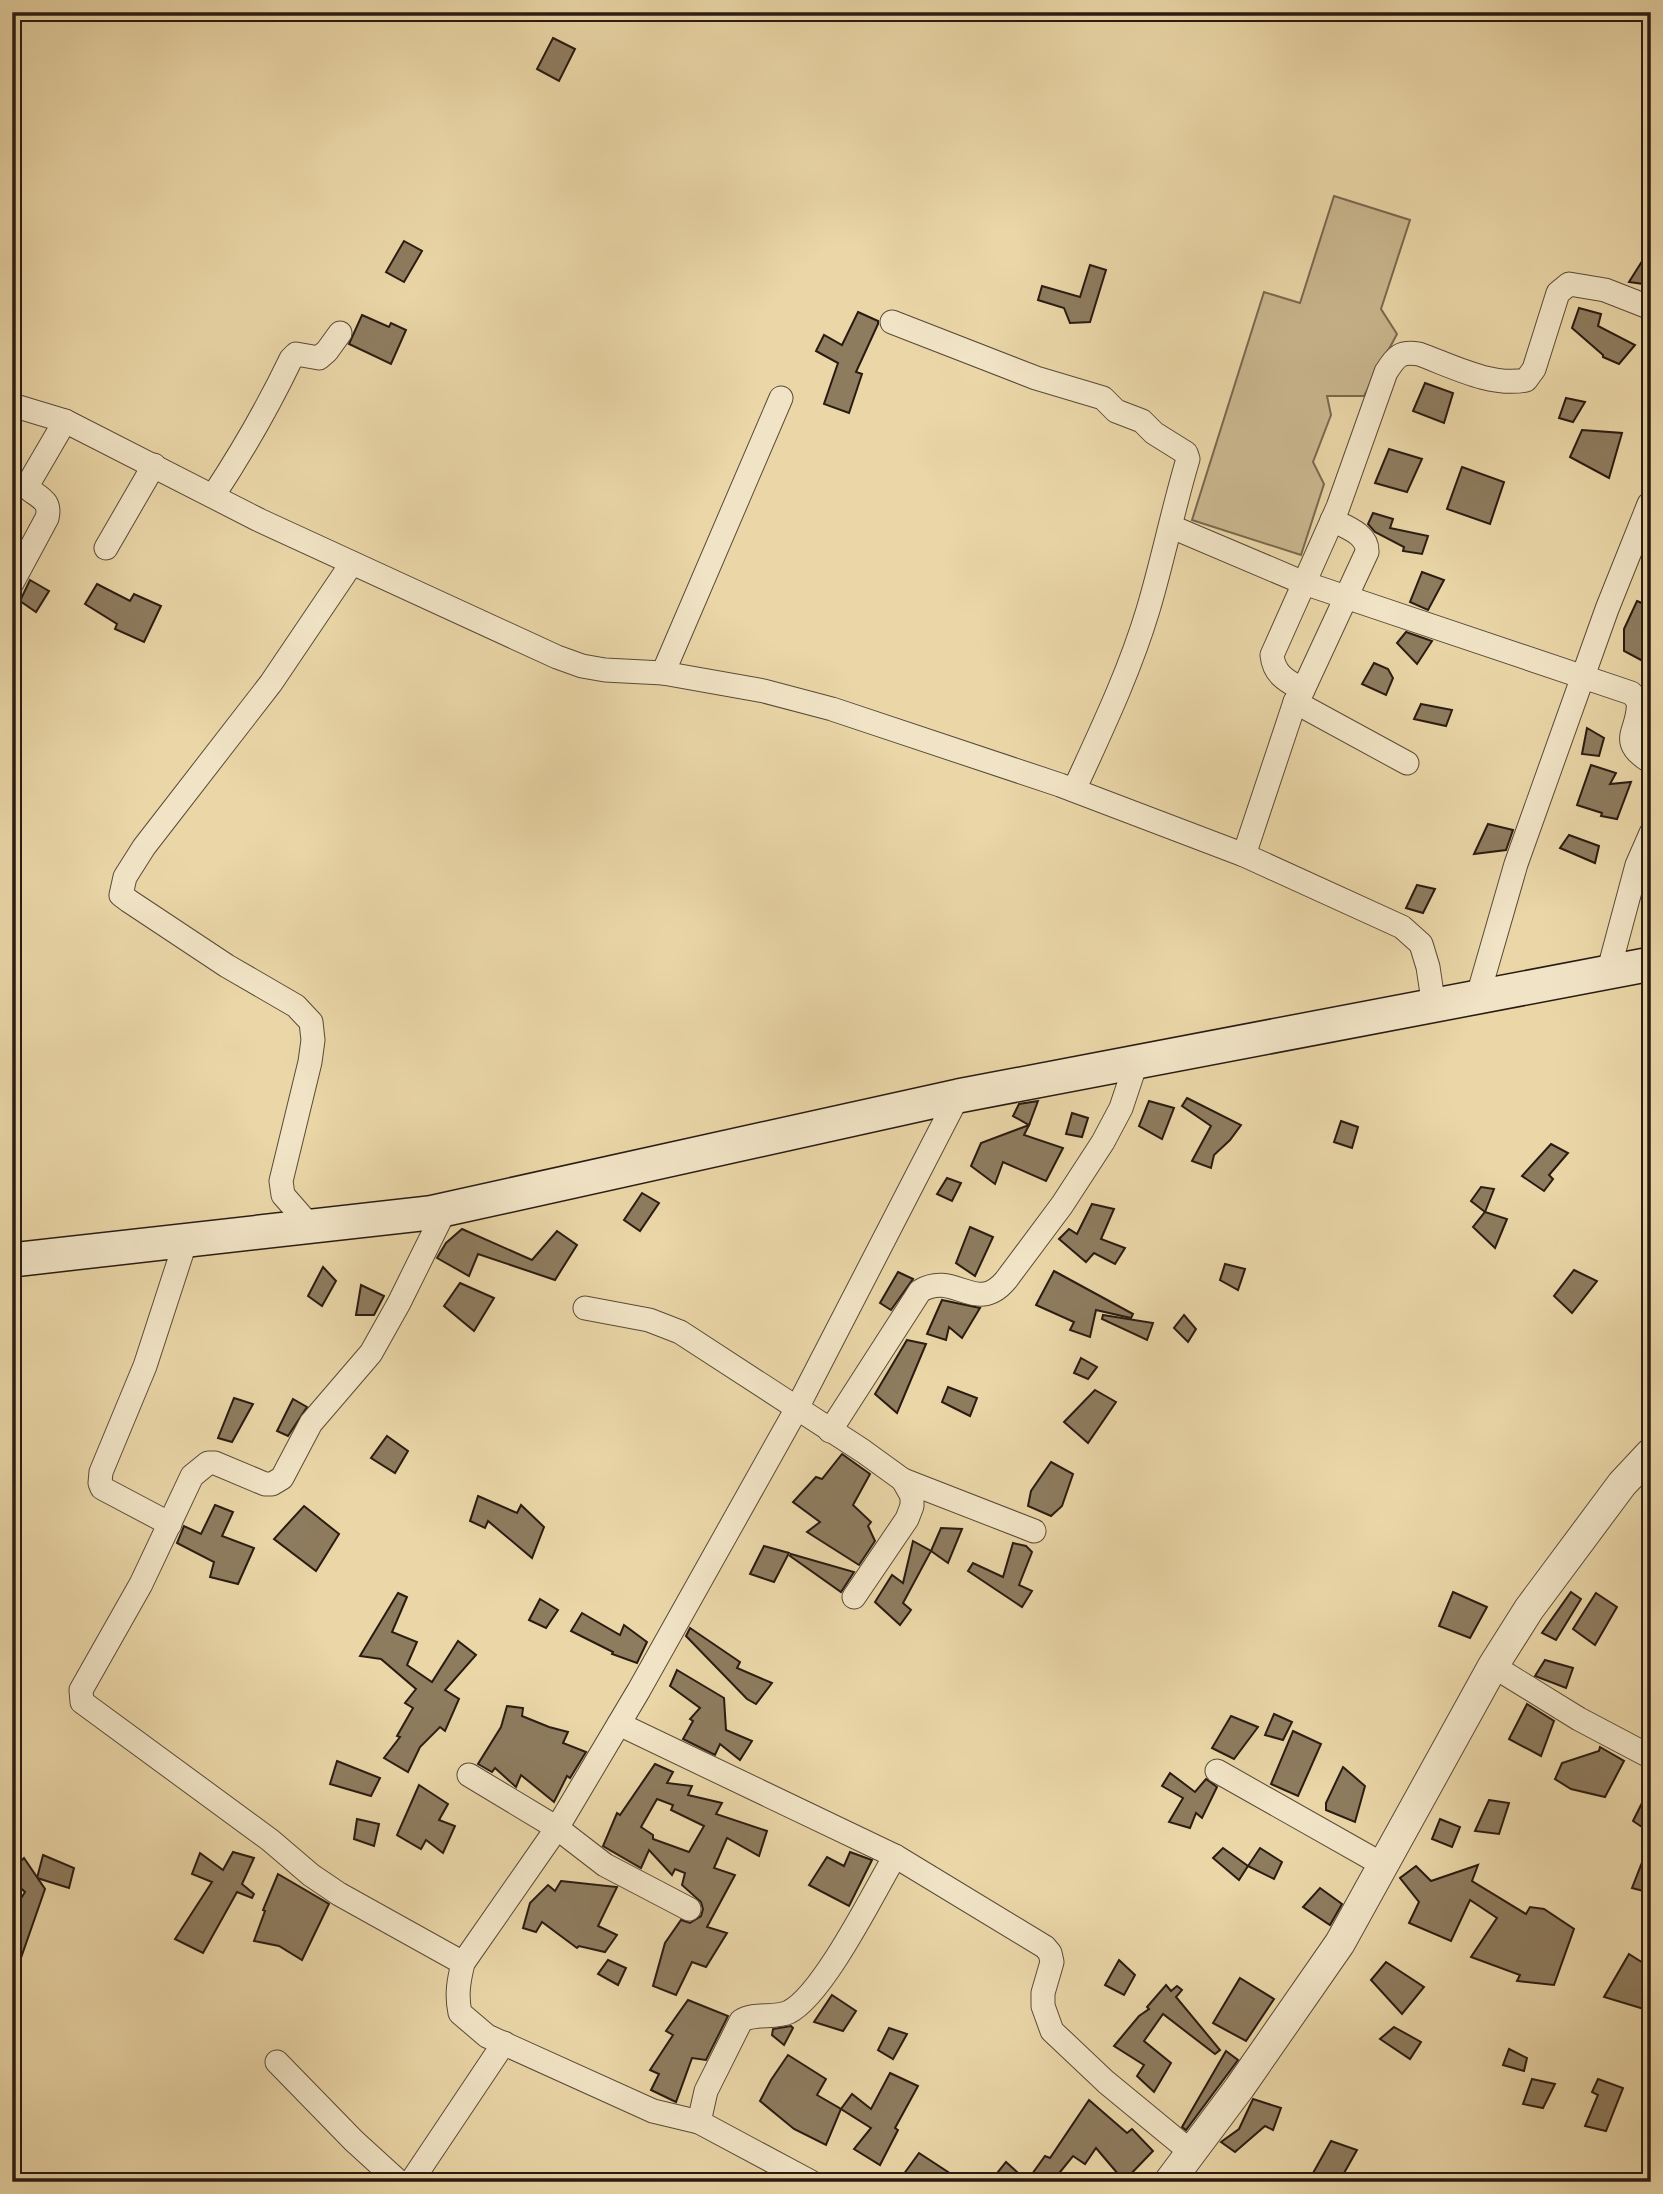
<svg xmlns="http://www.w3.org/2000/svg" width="1663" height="2194" font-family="'Sorts Mill Goudy',serif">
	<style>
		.green { fill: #c9b68e; stroke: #7a6850; stroke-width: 2 }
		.building { fill: #8e7c5f; stroke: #2a1b12; stroke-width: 2; fill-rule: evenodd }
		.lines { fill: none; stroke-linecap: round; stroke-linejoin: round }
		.minor-casing { stroke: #5a4a37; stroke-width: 25 }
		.tertiary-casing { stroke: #5a4a37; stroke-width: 32 }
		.secondary-casing { stroke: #2a1b12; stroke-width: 36 }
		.minor { stroke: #f1e4c6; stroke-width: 23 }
		.tertiary { stroke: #f1e4c6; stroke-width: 30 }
		.secondary { stroke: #f1e4c6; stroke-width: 33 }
	</style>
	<rect width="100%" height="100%" fill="#ead6a7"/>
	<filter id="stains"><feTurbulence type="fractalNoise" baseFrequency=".00286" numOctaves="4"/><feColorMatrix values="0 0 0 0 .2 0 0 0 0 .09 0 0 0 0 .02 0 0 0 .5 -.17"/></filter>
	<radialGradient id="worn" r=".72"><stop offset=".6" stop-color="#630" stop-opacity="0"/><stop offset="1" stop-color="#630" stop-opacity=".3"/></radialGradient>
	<path class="green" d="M1334,196L1410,220L1381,309L1397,334L1364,396H1327L1331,415L1313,462L1324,484L1301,555L1192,520L1264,292L1300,303Z"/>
	<g class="building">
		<path d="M553,38L575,49L559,81L537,69Z"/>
		<path d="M404,241L422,251L404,282L386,272Z"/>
		<path d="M1651,247V285L1629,282Z"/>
		<path d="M1090,265L1106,270L1090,322L1070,323L1064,308L1038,300L1042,286L1080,297Z"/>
		<path d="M1579,308L1601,314L1598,326L1635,345L1619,364L1603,357V355L1572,328Z"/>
		<path d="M858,312L878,321V324L856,372L862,374L849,413L824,404L838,363L816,351L824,335L842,345Z"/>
		<path d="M362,315L389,327L391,323L406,330L391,364L349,344Z"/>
		<path d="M1425,383L1453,393L1444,423L1413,411Z"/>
		<path d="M1566,398L1585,402L1573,422L1559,418Z"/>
		<path d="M1582,430L1622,433L1609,478L1570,457Z"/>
		<path d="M1389,449L1422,459L1407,492L1375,483Z"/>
		<path d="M1462,467L1504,482L1490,524L1447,509Z"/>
		<path d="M1373,513L1393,519L1390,528L1428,536L1422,554L1403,551L1404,547L1375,532L1368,524Z"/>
		<path d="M1422,572L1444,580L1428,610L1410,602Z"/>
		<path d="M30,580L49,591L36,612L20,601Z"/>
		<path d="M97,584L130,601L134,594L161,606L144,642L115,629L117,624L85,604Z"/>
		<path d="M1637,601L1651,607V652L1641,660L1624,651V629Z"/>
		<path d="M1406,632L1432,641L1417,664L1397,643Z"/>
		<path d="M1374,663L1388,669L1393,678L1386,695L1362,684Z"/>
		<path d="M1421,704L1452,710L1446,726L1414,719Z"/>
		<path d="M1587,728L1604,738L1599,756L1582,754Z"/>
		<path d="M1591,765L1616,773L1610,784L1631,782L1617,819L1601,816L1602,813L1577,805Z"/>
		<path d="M1488,824L1513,830L1506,850L1474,854Z"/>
		<path d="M1569,835L1599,846L1595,863L1560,848Z"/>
		<path d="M1417,885L1435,889L1423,913L1406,908Z"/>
		<path d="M1187,1098L1241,1125L1230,1140L1214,1155L1211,1168L1192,1161L1211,1126L1182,1106Z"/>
		<path d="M1038,1101L1029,1125L1013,1116L1019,1104Z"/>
		<path d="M1149,1101L1174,1108L1162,1139L1139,1126Z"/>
		<path d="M1072,1113L1088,1118L1082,1137L1066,1134Z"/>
		<path d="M1341,1121L1358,1127L1352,1148L1334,1142Z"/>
		<path d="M1029,1125L1024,1135L1063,1148L1046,1181L1003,1162L995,1184L971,1166L981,1143Z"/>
		<path d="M1551,1144L1568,1153L1549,1175L1553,1179L1544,1191L1522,1176Z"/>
		<path d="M947,1178L961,1183L952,1201L937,1194Z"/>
		<path d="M1481,1187L1494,1189L1485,1212L1471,1201Z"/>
		<path d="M642,1193L659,1203L640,1231L624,1220Z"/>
		<path d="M1092,1204L1114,1209L1101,1239L1125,1248L1115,1264L1094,1253L1086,1262L1059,1239L1069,1229L1077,1234Z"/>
		<path d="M1485,1212L1507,1219L1495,1248L1473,1227Z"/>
		<path d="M970,1227L993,1237L975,1276L956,1263Z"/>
		<path d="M462,1229L532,1260L557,1231L577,1245L555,1280L478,1254L469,1276L437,1258L446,1243Z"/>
		<path d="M1225,1264L1245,1269L1238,1290L1220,1280Z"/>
		<path d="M323,1267L336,1281L322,1306L308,1296Z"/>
		<path d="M1574,1270L1597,1281L1572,1313L1554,1296Z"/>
		<path d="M1054,1271L1133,1314L1131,1318L1096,1310L1090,1337L1070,1330L1074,1322L1036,1305Z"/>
		<path d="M898,1272L913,1279L891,1310L880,1303Z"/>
		<path d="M460,1283L494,1298L474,1331L444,1306Z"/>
		<path d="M361,1285L384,1296L374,1315H356Z"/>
		<path d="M942,1300L980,1308L962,1338L949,1327L946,1340L927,1334Z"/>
		<path d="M1103,1315L1153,1323L1147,1340L1102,1319Z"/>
		<path d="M1184,1315L1196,1329L1188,1342L1174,1328Z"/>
		<path d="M907,1340L926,1344L897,1413L875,1394Z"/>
		<path d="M1081,1358L1097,1367L1088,1379L1074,1373Z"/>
		<path d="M948,1387L977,1398L970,1416L942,1402Z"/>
		<path d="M1095,1390L1116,1402L1088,1443L1064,1422Z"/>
		<path d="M234,1398L253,1404L232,1442L218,1438Z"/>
		<path d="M293,1399L307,1407L288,1436L277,1431Z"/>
		<path d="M387,1436L408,1451L395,1473L371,1458Z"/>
		<path d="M842,1454L870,1474L853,1505L871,1522L868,1526L875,1541L859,1565L807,1532L820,1522L793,1502L816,1477L822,1479Z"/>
		<path d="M1051,1462L1073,1474L1062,1506L1051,1516L1028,1506L1031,1491Z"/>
		<path d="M478,1496L517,1513L521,1505L544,1527L532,1558L488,1521L485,1528L470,1521Z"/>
		<path d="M215,1505L233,1512L222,1536L254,1548L238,1584L210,1577L214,1562L177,1543L184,1526L201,1534Z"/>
		<path d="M304,1506L339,1534L316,1571L274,1539Z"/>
		<path d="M941,1528L962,1529L948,1563L931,1551Z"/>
		<path d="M913,1541L931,1551L903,1603L911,1610L900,1625L875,1602L892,1575L903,1583Z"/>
		<path d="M1013,1543L1026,1546L1032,1552L1019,1585L1032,1591L1022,1607L968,1571L973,1563L1003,1577Z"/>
		<path d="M764,1546L789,1553L774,1582L750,1574Z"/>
		<path d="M791,1554L854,1572L841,1592L790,1556Z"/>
		<path d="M1453,1592L1487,1607L1470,1638L1439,1626Z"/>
		<path d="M1571,1592L1581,1599L1556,1640L1542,1633Z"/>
		<path d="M398,1593L407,1597L392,1632L417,1642L407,1665L432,1682L458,1641L476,1655L445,1690L459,1699L445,1731L440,1727L420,1747L408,1772L384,1758L400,1737L397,1736L413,1708L405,1703L416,1689L381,1659L360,1656Z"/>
		<path d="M1596,1593L1617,1607L1595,1645L1573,1629Z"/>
		<path d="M540,1599L558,1610L546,1628L529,1620Z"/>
		<path d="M582,1613L620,1635L624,1625L647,1642L637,1663L612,1654L613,1652L571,1631Z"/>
		<path d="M690,1628L740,1662L737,1668L772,1683L756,1704L747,1699L686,1636Z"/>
		<path d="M1545,1660L1573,1668L1566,1688L1535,1676Z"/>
		<path d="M677,1670L724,1698L726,1730L752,1741L740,1760L720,1744L715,1755L683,1739L693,1721L690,1719L700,1708L670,1686Z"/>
		<path d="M1527,1704L1554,1721L1541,1756L1509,1739Z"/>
		<path d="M507,1706L523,1708L522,1716L549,1727L568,1732L563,1743L586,1752L570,1778L567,1776L554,1802L521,1775L516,1787L495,1768L492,1772L478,1764L501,1727Z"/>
		<path d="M1274,1714L1292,1722L1283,1740L1265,1735Z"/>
		<path d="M1231,1716L1258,1727L1234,1759L1212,1748Z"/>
		<path d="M1293,1731L1321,1744L1298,1796L1271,1784Z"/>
		<path d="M1600,1747L1624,1761L1605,1797L1571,1789L1555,1779L1562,1763L1599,1751Z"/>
		<path d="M337,1761L380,1778L371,1796L330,1784Z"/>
		<path d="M655,1764L673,1772L667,1783L692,1786L688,1795L722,1803L716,1814L767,1831L759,1856L727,1838L714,1868L735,1875L707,1927L727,1933L706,1967L692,1962L676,1995L653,1986L665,1943L681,1920L690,1923L701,1916L703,1909L701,1902L682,1885L685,1873L675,1869L672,1875L649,1850L641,1868L603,1846L617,1813L620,1815ZM657,1799L673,1805L671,1810L704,1826L689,1852L653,1839V1835L641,1827Z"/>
		<path d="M1343,1767L1365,1786L1355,1822L1326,1810V1803Z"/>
		<path d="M1170,1773L1195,1792L1206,1779L1217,1787L1202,1818L1196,1813L1190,1828L1169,1822L1183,1798L1162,1786Z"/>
		<path d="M419,1785L448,1804L439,1820L455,1826L443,1853L426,1840L421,1849L397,1835Z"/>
		<path d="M1651,1785V1833L1633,1821Z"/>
		<path d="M1489,1800L1509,1803L1499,1834L1475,1831Z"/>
		<path d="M357,1819L379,1824L374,1846L354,1839Z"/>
		<path d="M1440,1819L1460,1827L1452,1847L1432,1839Z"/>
		<path d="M1650,1842H1651V1893L1632,1888Z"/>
		<path d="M1223,1848L1248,1866L1239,1880L1213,1858Z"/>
		<path d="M1260,1848L1282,1862L1274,1879L1248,1866Z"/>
		<path d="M233,1852L254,1858L242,1884L254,1894L252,1898L237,1892L203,1953L175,1939L212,1882L192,1874L200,1853L223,1870Z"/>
		<path d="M850,1852L872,1860L849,1906L809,1885L827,1857L844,1866Z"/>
		<path d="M43,1855L74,1868L69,1888L37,1878Z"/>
		<path d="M24,1858L45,1889L15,1975H12V1913L25,1892L12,1880V1869Z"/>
		<path d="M1478,1865L1472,1881L1526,1914L1530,1907L1544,1909L1574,1929L1554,1985L1517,1981L1520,1975L1471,1957L1497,1918L1470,1900L1451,1941L1409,1923L1419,1902L1400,1878L1416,1866L1431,1881Z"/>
		<path d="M278,1874L329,1904L302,1960L279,1946L254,1941L265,1911L263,1910Z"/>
		<path d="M561,1881L617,1887L598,1926L617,1935L605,1952L579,1946L577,1948L542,1922L536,1932L523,1928L530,1903L548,1885L555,1891Z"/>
		<path d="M1320,1888L1342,1904L1330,1925L1303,1907Z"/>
		<path d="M1629,1954L1651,1968V1992L1644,2009L1604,1997Z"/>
		<path d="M608,1960L626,1968L618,1985L598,1974Z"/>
		<path d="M1119,1960L1135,1975L1124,1995L1105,1985Z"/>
		<path d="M1386,1962L1424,1987L1402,2014L1371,1980Z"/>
		<path d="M1240,1978L1274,1999L1246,2041L1213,2023Z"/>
		<path d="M1166,1985L1171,1991L1177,1986L1182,1990L1176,1997L1220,2050L1215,2054L1163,2014L1144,2041L1171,2063L1154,2092L1137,2076L1144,2065L1114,2046L1139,2016L1149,2009L1147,2007Z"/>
		<path d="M832,1995L856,2011L843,2031L814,2022Z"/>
		<path d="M688,2000L728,2016L706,2060L692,2058L676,2102L651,2090L659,2074L650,2070L673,2035L666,2031Z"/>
		<path d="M791,2026L793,2028L784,2045L772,2035L773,2029Z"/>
		<path d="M1394,2027L1421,2042L1410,2059L1380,2039Z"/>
		<path d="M889,2028L907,2034L893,2059L878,2050Z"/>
		<path d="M1509,2049L1527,2058L1524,2071L1503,2065Z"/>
		<path d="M1226,2051L1238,2060L1186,2130L1182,2127Z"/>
		<path d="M788,2055L826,2079L817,2095L841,2109L826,2145L794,2129L760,2101L771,2080Z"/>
		<path d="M890,2073L918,2086L895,2128L898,2130L880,2165L854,2149L871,2128L841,2109L852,2094L871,2109Z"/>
		<path d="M1532,2079L1555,2084L1543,2108L1523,2104Z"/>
		<path d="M1598,2079L1623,2088L1606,2131L1585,2126L1598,2095L1592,2092Z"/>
		<path d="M1253,2099L1281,2108L1273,2130L1265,2126L1235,2152L1221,2142L1239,2129Z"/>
		<path d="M1089,2100L1127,2133L1132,2129L1153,2151L1124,2181L1096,2148L1085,2164L1073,2156L1052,2182H990L1006,2162L1027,2181L1045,2156L1050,2158Z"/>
		<path d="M1331,2141L1357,2150L1339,2182H1308Z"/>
		<path d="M919,2153L948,2172L941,2182H898Z"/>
	</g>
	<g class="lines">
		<g class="minor-casing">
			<g id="minor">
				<path d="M892,322L1036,378L1103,398L1116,411L1142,421L1154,433L1186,453L1188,459C1173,509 1163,560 1148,610C1129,673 1101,731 1074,790"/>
				<path d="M12,405L65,421L259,520L557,657L582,666L605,670L663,673L764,691L832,709L1060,785L1244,855L1402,927L1421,944L1428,967L1434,1007"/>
				<path d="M213,496C242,452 268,407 291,359L296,354L319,358L327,351L340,333"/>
				<path d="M1172,527L1304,583L1631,693L1638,700C1642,730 1614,740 1651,762"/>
				<path d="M106,548L154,465"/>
				<path d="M12,583L47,518C51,502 42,499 30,490V481L65,421"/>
				<path d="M663,673L781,398"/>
				<path d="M1303,690L1367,552C1368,534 1346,527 1332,520"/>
				<path d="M1295,702L1407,763"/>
				<path d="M1244,855L1295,702L1303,690C1287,681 1274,675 1272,655L1338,507L1386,372C1396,357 1399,351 1419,354C1452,366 1491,387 1526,380L1534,369L1558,293L1569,284L1605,290L1651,308"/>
				<path d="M1608,973L1637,865L1651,833"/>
				<path d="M1477,999L1516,864L1607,609L1649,504"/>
				<path d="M445,1210L399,1303L371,1353L311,1423L282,1478L272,1484H265L215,1463H208L192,1476L141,1584L81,1690L82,1702L270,1840L311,1875L339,1894L463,1963"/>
				<path d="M311,1227L283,1195L281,1181L310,1062L313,1040L311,1022L296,1006L227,966L129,901L121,895L125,877L144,847L271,683L352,563"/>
				<path d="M585,1308L649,1320L680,1332L863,1451L903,1480L912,1496V1506L907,1519L854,1597"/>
				<path d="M830,1431L920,1291C955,1270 976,1316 1006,1280L1062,1205L1103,1142L1121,1108L1136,1063"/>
				<path d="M903,1480L1034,1531"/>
				<path d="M170,1524L102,1488L100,1483L101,1472L145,1366L186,1240"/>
				<path d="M1493,1666L1579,1719L1651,1757"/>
				<path d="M619,1724L895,1856L1045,1947L1050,1953L1052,1962L1043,1993V2006L1052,2031L1106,2082L1191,2152"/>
				<path d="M1217,1771L1385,1866"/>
				<path d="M469,1775L557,1828L605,1865L689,1909"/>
				<path d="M277,2062L354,2141L399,2182"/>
				<path d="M699,2122L706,2091L741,2021C755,2012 774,2019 789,2012C823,1995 874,1892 895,1856"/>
				<path d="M411,2182L504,2043"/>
				<path d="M811,2182L699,2122L653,2111L487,2036L460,2013C456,1994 459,1980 463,1963L557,1828L639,1690L796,1410L958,1096"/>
			</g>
		</g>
		<g class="tertiary-casing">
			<path id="tertiary" d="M1169,2182L1240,2087L1340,1943L1493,1666L1529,1609L1622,1484L1651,1453"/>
		</g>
		<g class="secondary-casing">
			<path id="secondary" d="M12,1260L429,1213L958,1096L1651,964"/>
		</g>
		<use href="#minor" class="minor"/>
		<use href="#tertiary" class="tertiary"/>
		<use href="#secondary" class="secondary"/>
	</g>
	<rect width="1663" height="2194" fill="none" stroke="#ead6a7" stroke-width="42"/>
	<rect x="14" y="14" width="1635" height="2166" fill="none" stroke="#2a1b12" stroke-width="3.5"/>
	<rect x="21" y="21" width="1621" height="2152" fill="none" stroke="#2a1b12" stroke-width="2"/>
	<rect width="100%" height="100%" filter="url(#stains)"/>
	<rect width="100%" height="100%" fill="url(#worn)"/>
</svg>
